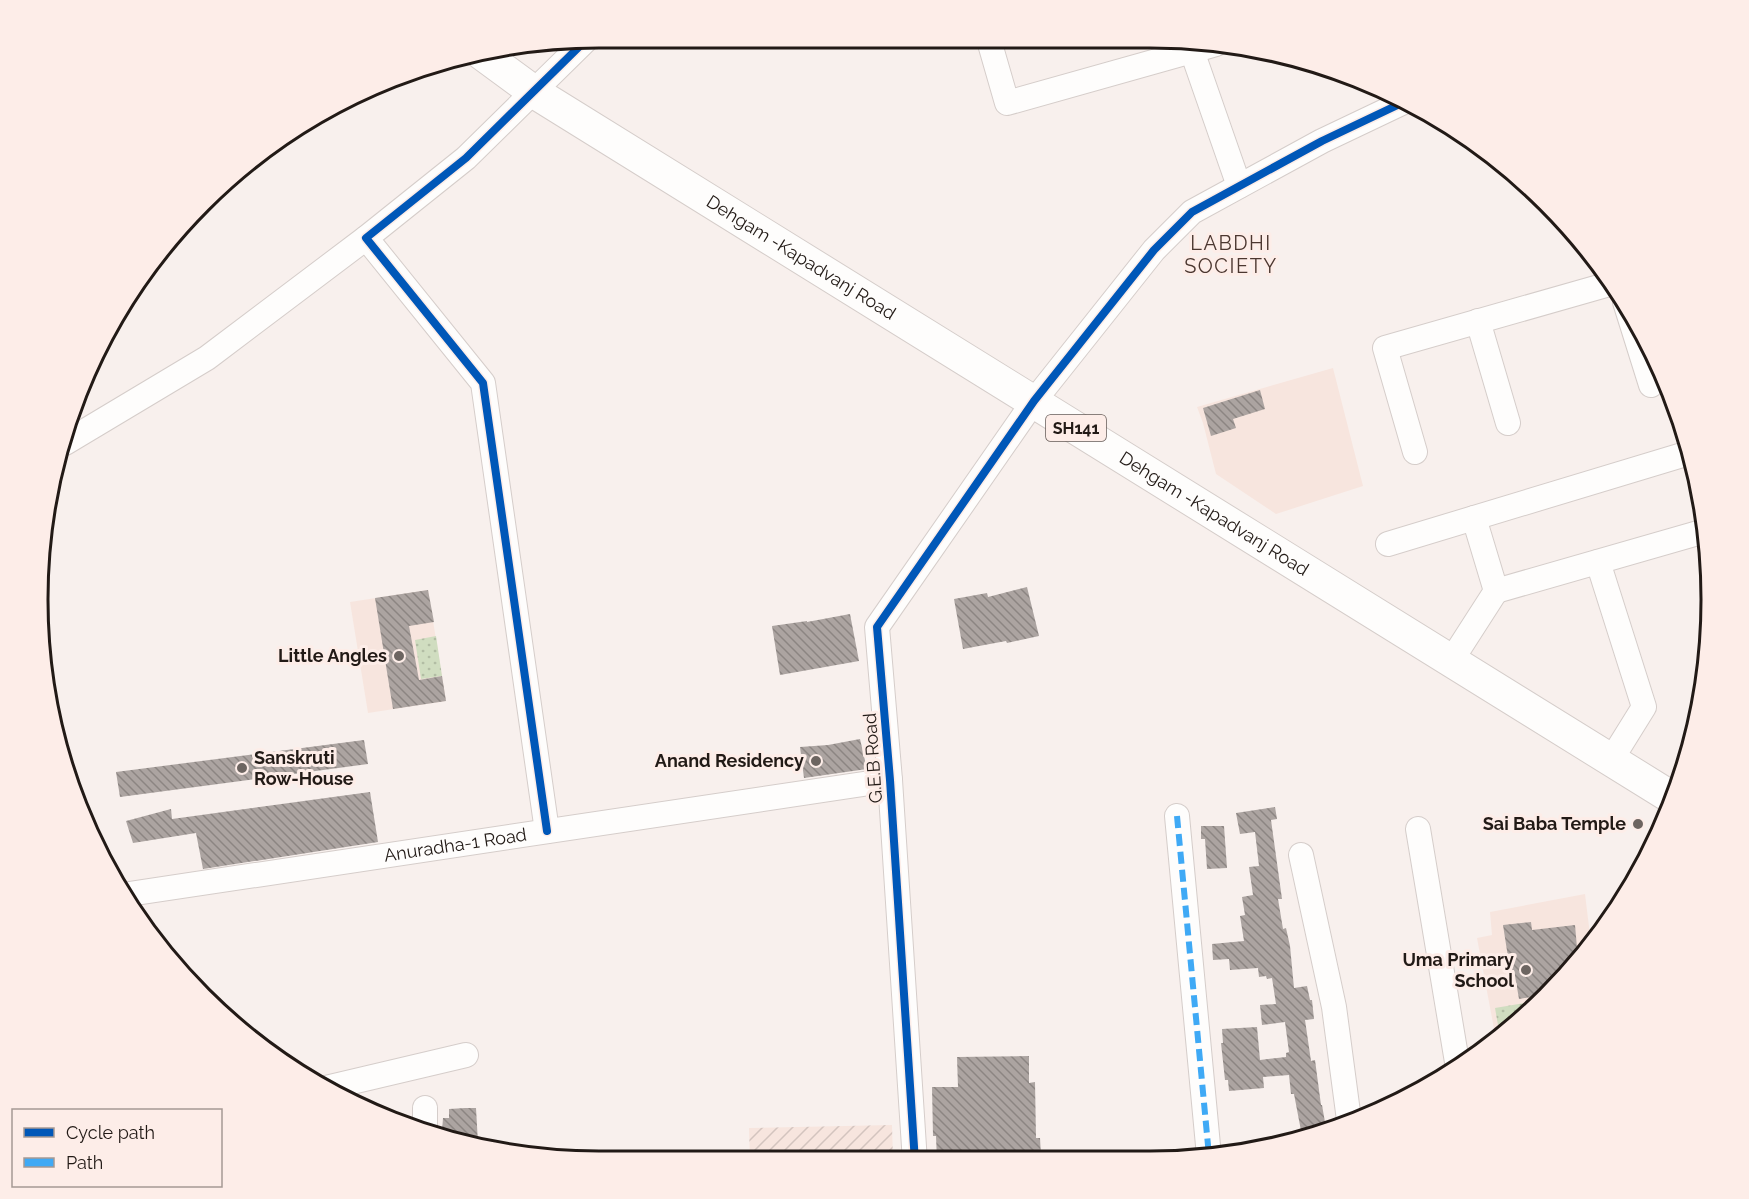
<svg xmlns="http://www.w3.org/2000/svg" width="1749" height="1199" font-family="Raleway,sans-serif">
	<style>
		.built { fill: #f7e5de }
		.industrial { fill: url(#industrial-furrows) }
		.park { fill: url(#park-dots) }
		.building { fill: url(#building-back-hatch) }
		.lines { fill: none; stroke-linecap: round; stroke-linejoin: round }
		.minor-casing { stroke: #d5cdca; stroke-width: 26 }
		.major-casing { stroke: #d5cdca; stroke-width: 34 }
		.minor { stroke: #fefdfc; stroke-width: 24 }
		.major { stroke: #fefdfc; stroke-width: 32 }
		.quiet { stroke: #3fa9f5; stroke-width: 6; stroke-dasharray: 12 6; stroke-linecap: butt }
		.cycleway-casing { stroke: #fdede8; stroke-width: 11 }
		.cycleway { stroke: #0057b8; stroke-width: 8 }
		.poi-dot { fill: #6d6561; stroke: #fdede8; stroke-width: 2 }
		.labels { text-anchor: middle; stroke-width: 6; stroke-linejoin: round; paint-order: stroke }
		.shield { fill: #fdede8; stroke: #645955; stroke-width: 1.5 }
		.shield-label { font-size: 16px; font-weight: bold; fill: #221a16 }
		.street-label { font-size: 18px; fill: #221a16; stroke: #fdede8 }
		.poi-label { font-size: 18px; font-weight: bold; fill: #221a16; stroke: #fdede8; text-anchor: end }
		.neighbourhood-label { font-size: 20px; letter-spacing: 1.5px; fill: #4b3730; stroke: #fdede8 }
		.rim { fill: none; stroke: #221a16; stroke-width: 3 }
	</style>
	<defs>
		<pattern id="industrial-furrows" width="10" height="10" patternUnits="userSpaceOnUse" patternTransform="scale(1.5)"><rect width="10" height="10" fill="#f7e5de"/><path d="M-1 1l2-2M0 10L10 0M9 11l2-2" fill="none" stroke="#d3c4be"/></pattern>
		<pattern id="park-dots" width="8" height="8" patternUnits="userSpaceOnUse" patternTransform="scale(1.5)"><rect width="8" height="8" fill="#d0ddc0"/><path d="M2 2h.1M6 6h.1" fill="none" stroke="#b2bda4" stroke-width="1.8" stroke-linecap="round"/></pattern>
		<pattern id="building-back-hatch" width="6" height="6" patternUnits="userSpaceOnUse" patternTransform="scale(1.5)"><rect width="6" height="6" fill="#aca4a1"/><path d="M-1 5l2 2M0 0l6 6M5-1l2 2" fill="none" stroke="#8c8582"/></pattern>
	</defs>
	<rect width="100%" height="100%" fill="#f8f0ed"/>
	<g class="built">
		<path d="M1333,368L1363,486L1276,514L1216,474L1203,423L1197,407Z"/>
		<path d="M428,590L446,701L368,713L350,602Z"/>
		<path d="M1585,894L1591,943L1547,997L1495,1034L1477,938L1492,935L1490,912Z"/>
	</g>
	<path class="industrial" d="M892,1125L893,1161H750L749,1128Z"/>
	<g class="park">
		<path d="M436,636L442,676L421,679L415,640Z"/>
		<path d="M1543,1000L1499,1031L1495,1008Z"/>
	</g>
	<g class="building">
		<path d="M1260,390L1265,409L1233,419L1236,428L1211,436L1203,408Z"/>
		<path d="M1027,587L1039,636L1007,643L1006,641L963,649L954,599L987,593L988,597Z"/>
		<path d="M428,590L434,622L409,626L419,680L442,676L446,701L393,709L375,598Z"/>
		<path d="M850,614L859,661L780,675L772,626L807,621V622Z"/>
		<path d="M860,739L867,769L804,778L800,747L828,745Z"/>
		<path d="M364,740L368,764L120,797L116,772Z"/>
		<path d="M370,792L378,842L203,869L196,833L133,843L126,821L171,809L172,819Z"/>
		<path d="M1275,807L1277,819L1271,820L1282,899H1278L1283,929L1286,928L1290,946L1294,988L1307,986L1310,1000H1312L1314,1019L1305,1020L1311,1061L1315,1060L1321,1105H1322L1326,1128L1302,1136L1294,1094H1291L1289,1075L1263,1077L1264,1088L1229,1091L1228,1080H1225L1221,1043H1223L1222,1029L1257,1027L1260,1060L1286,1057V1053L1289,1052L1285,1022L1262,1025L1260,1005L1276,1004L1272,978L1267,979L1266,976L1259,977L1258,968L1230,970L1229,959L1213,960L1212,944L1244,941L1240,916L1245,915L1242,897L1253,895L1249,867L1259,866L1255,832L1240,834L1236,813Z"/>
		<path d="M1201,826H1224L1227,868L1207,869L1205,839H1201Z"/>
		<path d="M1531,922L1532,930L1575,925L1578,959L1549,994L1519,999L1514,970H1510L1503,925Z"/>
		<path d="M1029,1056V1083L1035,1082L1036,1138H1040L1041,1156L1020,1157L1021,1159L937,1161L936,1136H933L932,1087H958L957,1057Z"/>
		<path d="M465,1108H476L478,1143H464L447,1138L448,1132L442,1131L443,1118H449V1109Z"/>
	</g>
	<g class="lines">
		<g class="minor-casing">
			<g id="minor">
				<path d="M988,37L1007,103L1192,51"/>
				<path d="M1216,44L1192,51L1239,186"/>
				<path d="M1625,302L1651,385"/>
				<path d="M1478,321L1508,423"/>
				<path d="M65,443L207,358L366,238"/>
				<path d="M1415,452L1385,348L1613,283"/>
				<path d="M1388,544L1689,453"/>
				<path d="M1598,562L1644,707L1611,760"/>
				<path d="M1496,591L1705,531"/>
				<path d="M1451,661L1496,591L1474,518"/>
				<path d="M1177,816L1209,1156"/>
				<path d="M1418,829L1457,1062"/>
				<path d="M547,831L483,383L366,238L466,158L587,39"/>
				<path d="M1301,855L1334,1007L1349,1120"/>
				<path id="s1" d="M129,894L890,780"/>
				<path d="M326,1088L466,1055"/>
				<path d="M425,1108V1131"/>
				<path d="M915,1162L890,780L877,627L1034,401L1154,250L1192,212L1322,141L1406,101"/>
			</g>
		</g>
		<g class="major-casing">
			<g id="major">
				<path id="s2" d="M481,53L534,92L1674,799"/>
			</g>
		</g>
		<use href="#minor" class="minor"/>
		<use href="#major" class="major"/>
		<path class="quiet" d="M1177,816L1209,1156"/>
		<g class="cycleway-casing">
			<g id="cycleway">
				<path d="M547,831L483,383L366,238L466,158L587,39"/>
				<path d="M915,1162L890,780L877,627L1034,401L1154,250L1192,212L1322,141L1406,101"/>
			</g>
		</g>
		<use href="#cycleway" class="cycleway"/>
	</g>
	<g class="poi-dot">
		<circle cx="399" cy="656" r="6"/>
		<circle cx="816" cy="761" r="6"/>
		<circle cx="242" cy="768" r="6"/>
		<circle cx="1638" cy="824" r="6"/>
		<circle cx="1526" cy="970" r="6"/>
	</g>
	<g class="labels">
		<rect class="shield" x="1046" y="415" width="60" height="26" rx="4.5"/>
		<g class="shield-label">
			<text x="1076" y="434">SH141</text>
		</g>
		<g class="street-label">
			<text dy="6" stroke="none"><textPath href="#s2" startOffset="380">Dehgam -Kapadvanj Road</textPath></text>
			<text dy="6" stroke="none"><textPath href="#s2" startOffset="866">Dehgam -Kapadvanj Road</textPath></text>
			<text transform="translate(873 758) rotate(-94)" y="6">G.E.B Road</text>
			<text dy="6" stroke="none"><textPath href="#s1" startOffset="330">Anuradha-1 Road</textPath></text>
		</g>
		<g class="poi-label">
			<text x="387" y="662">Little Angles</text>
			<text x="254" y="764" text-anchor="start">Sanskruti<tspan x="254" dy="21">Row-House</tspan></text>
			<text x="804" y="767">Anand Residency</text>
			<text x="1626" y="830">Sai Baba Temple</text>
			<text x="1514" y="966">Uma Primary<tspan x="1514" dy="21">School</tspan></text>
		</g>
		<g class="neighbourhood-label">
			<text x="1231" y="250">LABDHI<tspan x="1231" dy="23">SOCIETY</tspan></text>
		</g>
	</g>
	<path d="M0 0H1749V1199H0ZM599 48H1150A551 551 0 0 1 1701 599V600A551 551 0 0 1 1150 1151H599A551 551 0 0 1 48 600V599A551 551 0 0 1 599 48Z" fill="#fdede8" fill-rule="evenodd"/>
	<path class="rim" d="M599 48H1150A551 551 0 0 1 1701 599V600A551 551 0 0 1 1150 1151H599A551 551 0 0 1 48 600V599A551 551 0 0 1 599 48Z"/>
	<rect x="12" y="1109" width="210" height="78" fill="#fdede8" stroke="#a59994" stroke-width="1.5"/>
	<rect x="24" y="1128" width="30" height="9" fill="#0057b8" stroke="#a59994" stroke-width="1.5"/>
	<text x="66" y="1139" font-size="18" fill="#221a16">Cycle path</text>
	<rect x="24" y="1158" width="30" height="9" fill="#3fa9f5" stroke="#a59994" stroke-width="1.5"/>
	<text x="66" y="1169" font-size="18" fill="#221a16">Path</text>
</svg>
